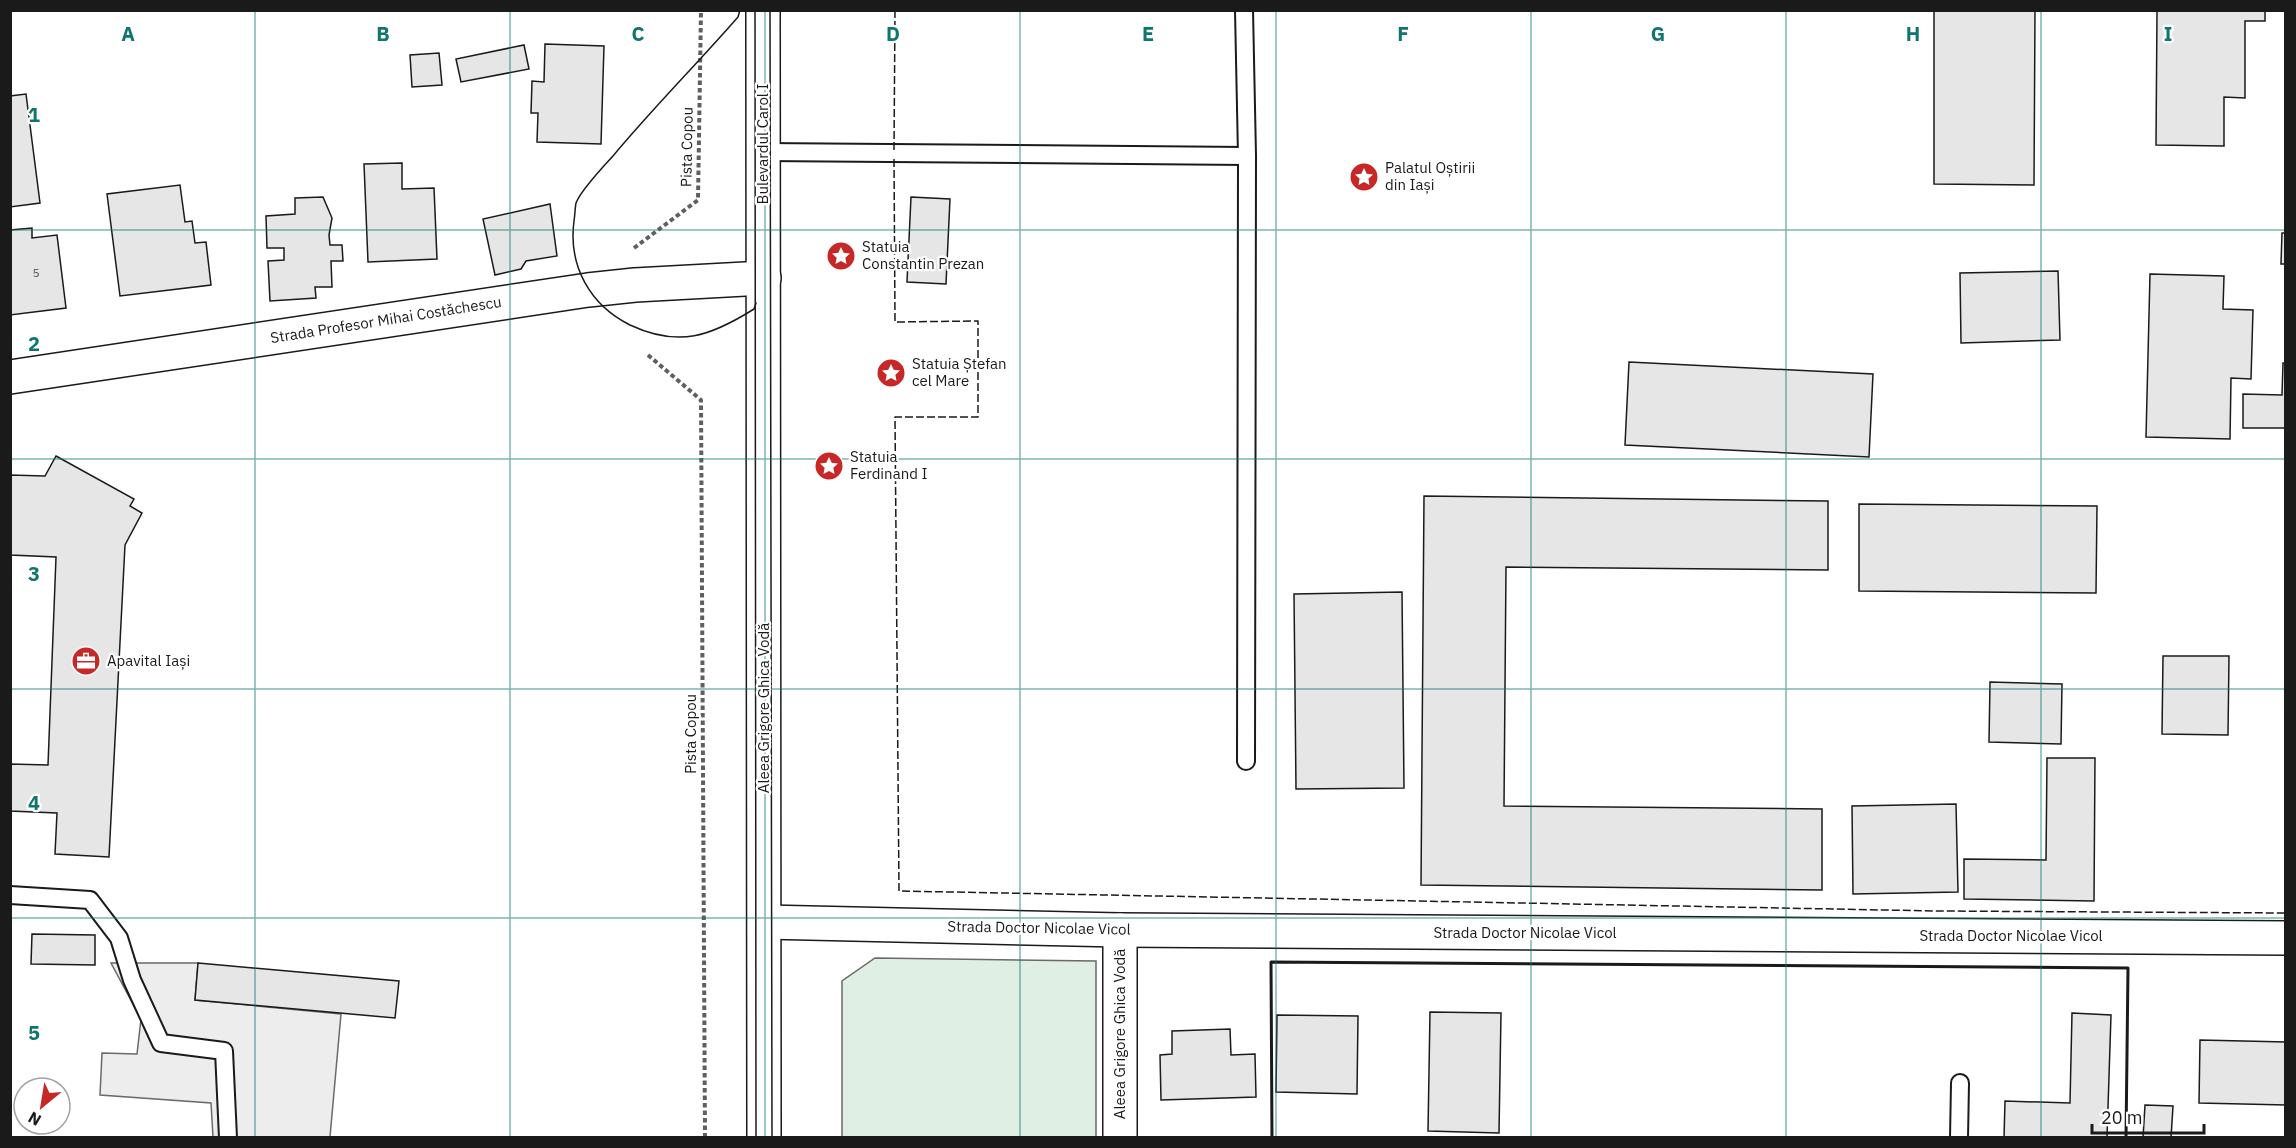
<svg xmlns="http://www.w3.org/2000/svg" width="2296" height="1148" font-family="'IBM Plex Sans',sans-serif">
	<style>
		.green { fill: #e0efe3; stroke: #6a6a6a; stroke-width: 1.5 }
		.parking { fill: #ededed; stroke: #6a6a6a; stroke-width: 1.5 }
		.building { fill: #e6e6e6; stroke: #1a1a1a; stroke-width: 1.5 }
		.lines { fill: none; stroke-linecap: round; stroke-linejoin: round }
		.lane-casing { stroke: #1a1a1a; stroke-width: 20 }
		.street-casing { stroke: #1a1a1a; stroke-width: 36 }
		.secondary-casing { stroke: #1a1a1a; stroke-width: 36 }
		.path { stroke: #5f5f5f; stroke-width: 4; stroke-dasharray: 4.5 3; stroke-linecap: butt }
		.lane { stroke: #fff; stroke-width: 16 }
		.street { stroke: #fff; stroke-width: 33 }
		.secondary { stroke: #fff; stroke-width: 33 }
		.tram { stroke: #1a1a1a; stroke-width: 1.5 }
		.fence { stroke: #1a1a1a; stroke-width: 1.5; stroke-dasharray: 8 3; stroke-linecap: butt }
		.wall { stroke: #1a1a1a; stroke-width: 3 }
		.grid { fill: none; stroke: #0f766e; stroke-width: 1.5; stroke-opacity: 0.55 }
		.labels { text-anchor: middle; stroke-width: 4.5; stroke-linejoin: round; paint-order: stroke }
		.number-label { font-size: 12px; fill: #4d4d4d }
		.street-label { font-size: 15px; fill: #1a1a1a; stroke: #fff }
		.poi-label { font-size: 15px; fill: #1a1a1a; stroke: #fff; text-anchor: start }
		.grid-label { font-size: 20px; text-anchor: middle; font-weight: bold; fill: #0f766e; stroke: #fff; stroke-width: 4.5; stroke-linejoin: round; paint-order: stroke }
	</style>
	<rect width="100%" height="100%" fill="#fff"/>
	<path class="green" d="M875,958L1096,961V1137H842V981Z"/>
	<path class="parking" d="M111,963H198L195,1000L341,1014L330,1137H213L211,1103L100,1095L102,1053L137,1054L141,1019Z"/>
	<g class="building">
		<path d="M1934,10H2035L2034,185L1934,184Z"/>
		<path d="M2157,10H2265V21H2245V98L2224,97V146L2156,145Z"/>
		<path d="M545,44L604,46L601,144L537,142L538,113H531L532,81L544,82Z"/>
		<path d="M524,45L529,69L461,82L456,59Z"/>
		<path d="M439,53L442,85L412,87L410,55Z"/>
		<path d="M26,94L40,203L10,207V96Z"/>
		<path d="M402,163V189L434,188L437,259L368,262L364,164Z"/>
		<path d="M180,185L185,222L192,221L195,243L206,242L211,285L120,296L107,194Z"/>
		<path d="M323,197L332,218L329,235L330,245H342L343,261H331L332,287H315L316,298L270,301L268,261L284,260V248H267L266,216L295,214V198Z"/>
		<path d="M911,197L950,199L946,284L907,282Z"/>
		<path d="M550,204L557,256L526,261L521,269L495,275L483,219Z"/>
		<path d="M32,228V238L57,235L66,308L10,315V230Z"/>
		<path d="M2282,233H2286V264H2281Z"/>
		<path d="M2058,271L2060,340L1961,343L1960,273Z"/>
		<path d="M2150,274L2224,276L2223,309L2253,310L2251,379L2231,378L2230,439L2146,437Z"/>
		<path d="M1629,362L1873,374L1869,457L1625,445Z"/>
		<path d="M2283,363H2286V428H2243V394L2282,395Z"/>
		<path d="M56,456L134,499L130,506L142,513L125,545L109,857L55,854L57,813L10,811V764L48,765L56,557L10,555V475L45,476Z"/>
		<path d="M1424,496L1828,501V570L1506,567L1504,806L1822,809V890L1421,885Z"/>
		<path d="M1859,504L2097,506L2096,593L1859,591Z"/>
		<path d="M1402,592L1404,788L1296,789L1294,594Z"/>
		<path d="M2163,656H2229L2228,735L2162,734Z"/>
		<path d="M1990,682L2062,684L2061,744L1989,742Z"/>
		<path d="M2047,758H2095L2094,901L1964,899V859L2046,860Z"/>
		<path d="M1956,804L1958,892L1853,894L1852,806Z"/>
		<path d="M32,934L95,935V965L31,964Z"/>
		<path d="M198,963L399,981L395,1018L195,1000Z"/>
		<path d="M1430,1012L1501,1013L1499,1133L1428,1131Z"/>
		<path d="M2072,1013L2111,1015L2107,1138H2004L2005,1101L2070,1103Z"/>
		<path d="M1277,1015L1358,1016L1357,1094L1276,1092Z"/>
		<path d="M1230,1029L1231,1055L1255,1054L1256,1097L1161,1100L1160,1055L1172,1054V1031Z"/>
		<path d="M2200,1040L2286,1042V1105L2199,1103Z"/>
		<path d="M2145,1105L2173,1106L2171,1138H2143Z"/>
	</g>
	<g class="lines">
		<g class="lane-casing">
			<g id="lane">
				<path d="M1244,10L1247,156L1246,761"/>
				<path d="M763,152L1247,156"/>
				<path d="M10,895L90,900L119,938L132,980L161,1043L224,1051L228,1138"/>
				<path d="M1959,1138L1960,1083"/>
			</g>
		</g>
		<g class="street-casing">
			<path id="street" d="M1120,930V1138"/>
		</g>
		<g class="secondary-casing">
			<g id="secondary">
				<path d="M763,10L764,1138"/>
				<path d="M10,377L588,290L635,285L764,278"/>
				<path d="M765,922L1120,930L2286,938"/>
			</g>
		</g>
		<g class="path">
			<path d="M634,248L698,200L701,10"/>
			<path d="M648,355L701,400L705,1138"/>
		</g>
		<use href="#lane" class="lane"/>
		<use href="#street" class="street"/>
		<use href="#secondary" class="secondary"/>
		<g class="tram">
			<path d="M740,10L738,17C697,64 653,108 613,156C603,167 581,190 576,203C575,208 575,215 574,221C568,266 590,305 630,325C679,348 711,336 754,309L756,303"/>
			<path d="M755,10L756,1138"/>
			<path d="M770,10L772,1138"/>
		</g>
		<g class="fence">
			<path d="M894,150L895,10"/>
			<path d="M894,159L895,322L978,321V417H895L899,891L1936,911L2286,913"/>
		</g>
		<path class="wall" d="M1272,1138L1271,962L2128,968L2126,1138"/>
	</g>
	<path class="grid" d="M255,10V1138M510,10V1138M765,10V1138M1020,10V1138M1276,10V1138M1531,10V1138M1786,10V1138M2041,10V1138M10,230H2286M10,459H2286M10,689H2286M10,918H2286"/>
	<defs>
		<g id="sight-disc" transform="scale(1.5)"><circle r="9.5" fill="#c62828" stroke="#fff"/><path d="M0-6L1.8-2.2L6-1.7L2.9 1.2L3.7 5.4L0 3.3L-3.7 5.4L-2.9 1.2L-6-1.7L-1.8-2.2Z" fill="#fff"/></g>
		<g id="office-disc" transform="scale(1.5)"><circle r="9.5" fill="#c62828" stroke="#fff"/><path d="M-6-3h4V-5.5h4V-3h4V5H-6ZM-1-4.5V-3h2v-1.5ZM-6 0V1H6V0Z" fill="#fff"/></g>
	</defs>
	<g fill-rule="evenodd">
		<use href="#sight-disc" x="1364" y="177"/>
		<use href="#sight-disc" x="841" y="256"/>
		<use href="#sight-disc" x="891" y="373"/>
		<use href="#sight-disc" x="829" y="466"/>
		<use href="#office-disc" x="86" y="661"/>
	</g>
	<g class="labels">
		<g class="number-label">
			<text x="36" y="277">5</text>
		</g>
		<g class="street-label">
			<text transform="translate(763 144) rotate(-90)" y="5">Bulevardul Carol I</text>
			<text transform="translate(687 147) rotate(-89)" y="5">Pista Copou</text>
			<text transform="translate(386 320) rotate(-9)" y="5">Strada Profesor Mihai Costăchescu</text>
			<text transform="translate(764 708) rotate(-90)" y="5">Aleea Grigore Ghica Vodă</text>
			<text transform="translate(691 734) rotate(-90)" y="5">Pista Copou</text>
			<text transform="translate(1039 928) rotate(1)" y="5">Strada Doctor Nicolae Vicol</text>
			<text x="1525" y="938">Strada Doctor Nicolae Vicol</text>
			<text x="2011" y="941">Strada Doctor Nicolae Vicol</text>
			<text transform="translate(1120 1034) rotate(-90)" y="5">Aleea Grigore Ghica Vodă</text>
		</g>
		<g class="poi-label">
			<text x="1385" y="173">Palatul Oștirii<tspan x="1385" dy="17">din Iași</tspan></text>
			<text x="862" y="252">Statuia<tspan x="862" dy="17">Constantin Prezan</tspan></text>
			<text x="912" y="369">Statuia Ștefan<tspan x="912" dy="17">cel Mare</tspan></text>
			<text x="850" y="462">Statuia<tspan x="850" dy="17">Ferdinand I</tspan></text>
			<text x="107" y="666">Apavital Iași</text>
		</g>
	</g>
	<g class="grid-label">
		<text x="128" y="41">A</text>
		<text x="383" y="41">B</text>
		<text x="638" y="41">C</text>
		<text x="893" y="41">D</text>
		<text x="1148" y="41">E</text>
		<text x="1403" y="41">F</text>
		<text x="1658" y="41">G</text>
		<text x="1913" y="41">H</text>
		<text x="2168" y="41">I</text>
		<text x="34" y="122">1</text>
		<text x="34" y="351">2</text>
		<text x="34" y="581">3</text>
		<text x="34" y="810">4</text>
		<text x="34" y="1040">5</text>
	</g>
	<rect width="2296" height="1148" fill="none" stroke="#1a1a1a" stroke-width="24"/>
	<g transform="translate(42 1106) rotate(210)"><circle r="28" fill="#ffffff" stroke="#a3a3a3" stroke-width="1.5"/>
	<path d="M0-4.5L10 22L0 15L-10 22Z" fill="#c62828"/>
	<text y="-9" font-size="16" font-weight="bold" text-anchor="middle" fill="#1a1a1a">N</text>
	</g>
	<path d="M2092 1124v9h112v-9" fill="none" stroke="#1a1a1a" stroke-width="3"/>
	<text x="2101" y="1124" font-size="18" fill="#1a1a1a" stroke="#ffffff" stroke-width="4.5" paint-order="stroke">20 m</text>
</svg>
